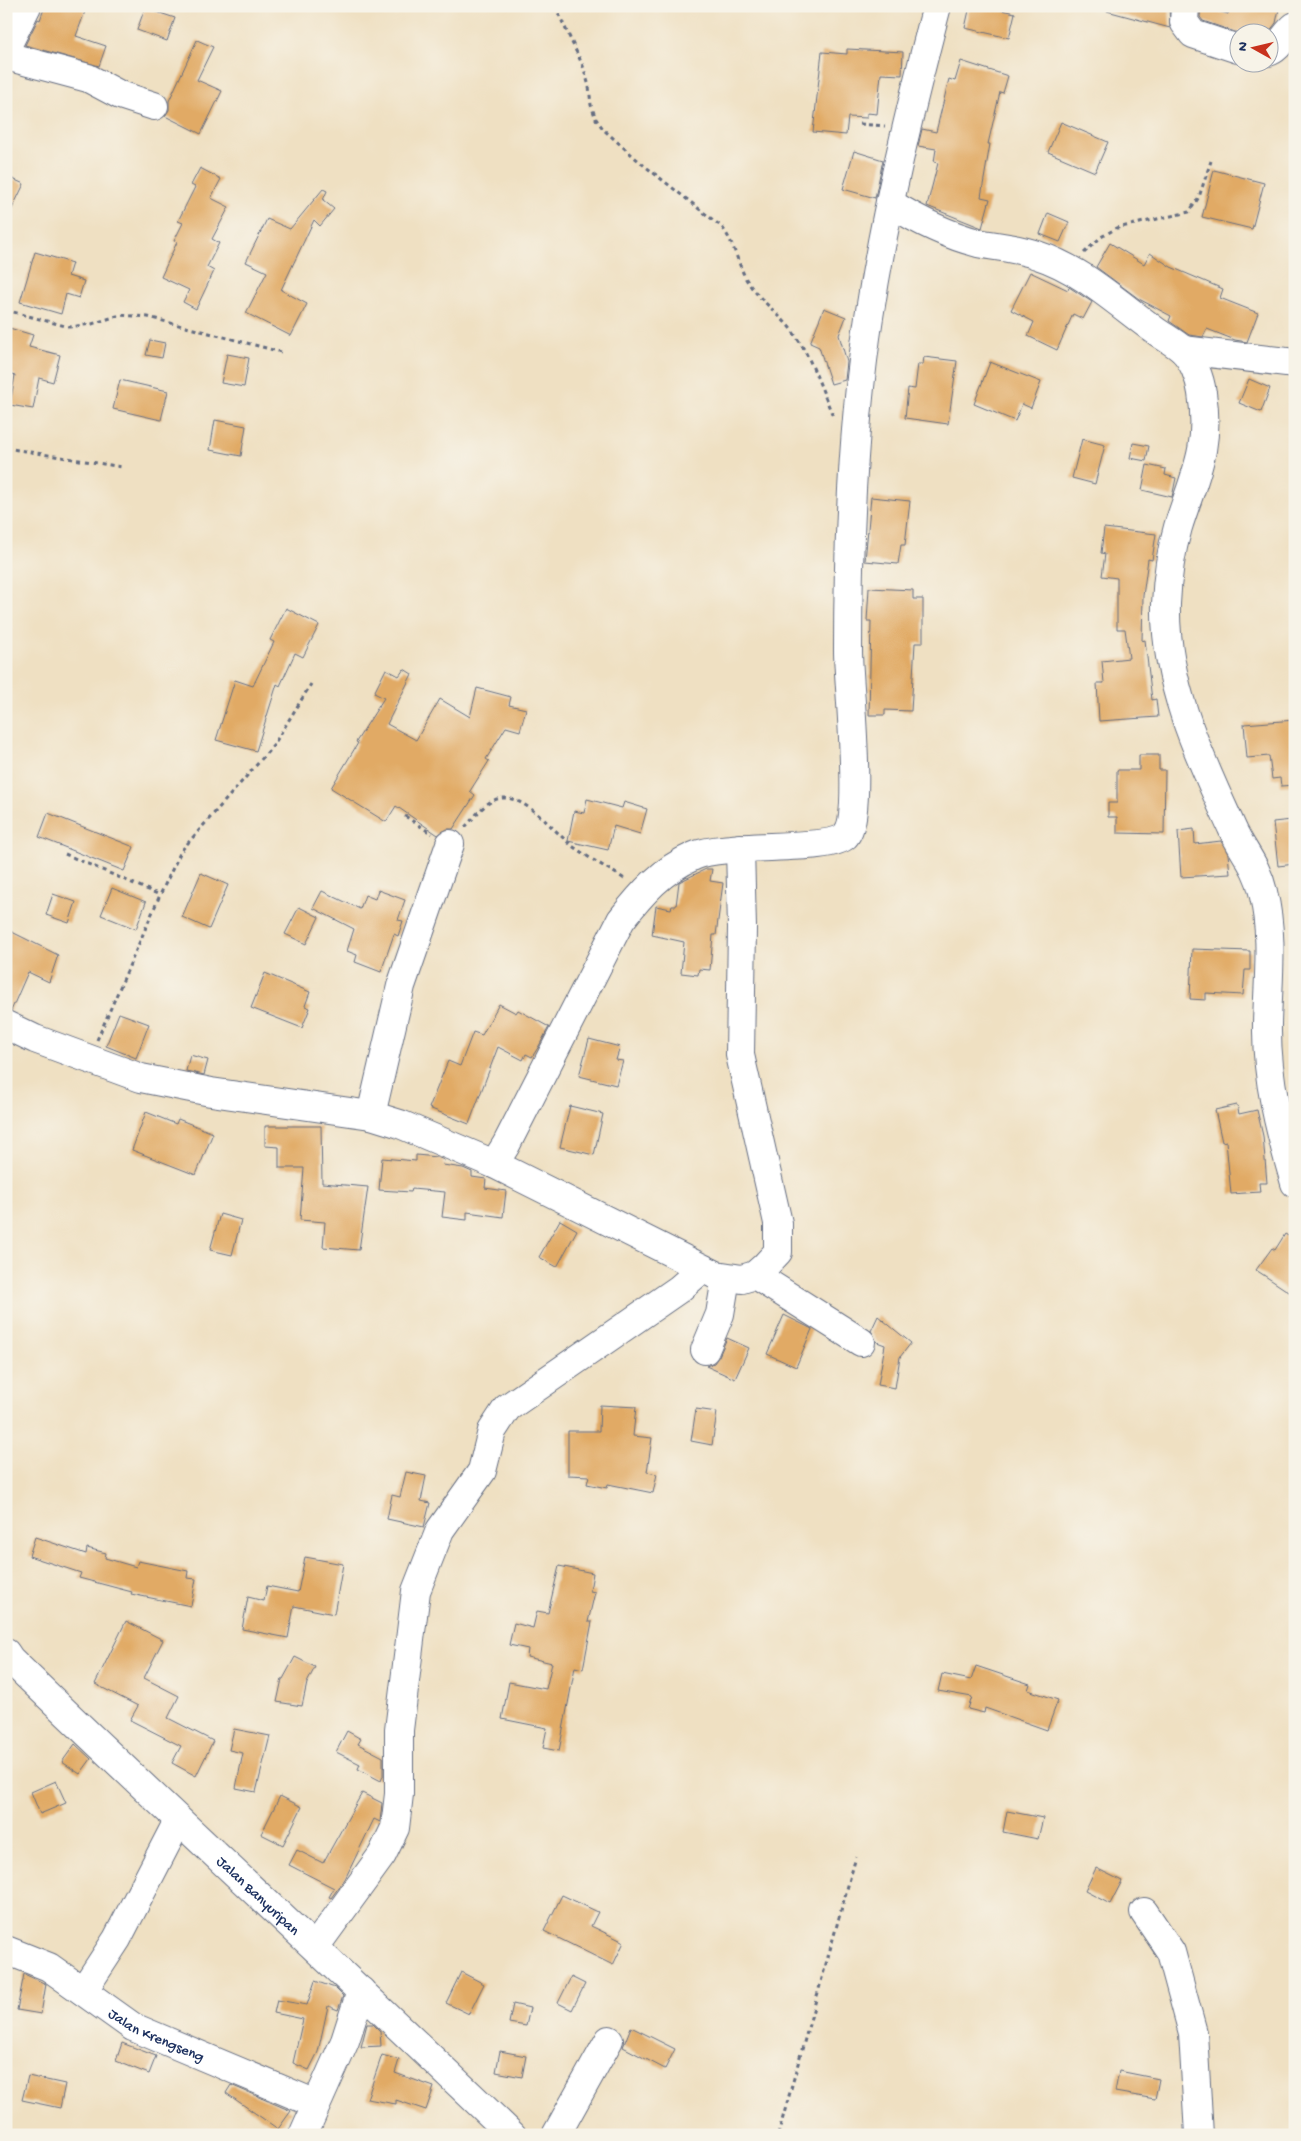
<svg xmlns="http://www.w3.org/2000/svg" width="1301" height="2141" font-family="'Gochi Hand',sans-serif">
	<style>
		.building { fill: #e1aa65 }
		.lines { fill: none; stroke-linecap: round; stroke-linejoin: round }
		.minor-casing { stroke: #656d81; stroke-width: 30 }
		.path { stroke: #656d81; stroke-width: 3; stroke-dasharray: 4 4; stroke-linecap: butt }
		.minor { stroke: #fff; stroke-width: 28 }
		.labels { text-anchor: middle; stroke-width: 4; stroke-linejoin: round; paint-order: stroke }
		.street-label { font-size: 15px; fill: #1b2f5e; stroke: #f7f3e8 }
	</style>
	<rect width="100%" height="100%" fill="#f7f3e8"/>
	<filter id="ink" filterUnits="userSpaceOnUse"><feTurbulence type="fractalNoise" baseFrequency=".02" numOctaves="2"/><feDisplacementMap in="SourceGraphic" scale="10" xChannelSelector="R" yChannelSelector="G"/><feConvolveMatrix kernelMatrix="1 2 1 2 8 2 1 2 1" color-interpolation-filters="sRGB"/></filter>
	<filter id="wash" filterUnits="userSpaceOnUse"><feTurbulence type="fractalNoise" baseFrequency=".0096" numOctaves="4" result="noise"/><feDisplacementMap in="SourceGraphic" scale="20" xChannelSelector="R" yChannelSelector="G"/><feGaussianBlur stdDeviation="1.12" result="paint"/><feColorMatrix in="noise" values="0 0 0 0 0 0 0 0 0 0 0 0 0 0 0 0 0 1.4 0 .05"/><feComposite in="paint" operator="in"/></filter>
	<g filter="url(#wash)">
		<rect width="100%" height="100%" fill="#efe0c2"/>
		<g id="blocks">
			<g class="building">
				<path d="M45,6H87L76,36L106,46L99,66L25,45L38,19L40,20Z"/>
				<path d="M970,6H983L1015,13L1009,38L965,28Z"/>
				<path d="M1108,6H1169L1170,28L1107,11Z"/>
				<path d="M1201,6L1228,14L1230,6H1269L1279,9L1276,23L1269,32L1238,33L1203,21L1200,17Z"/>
				<path d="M145,8L175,18L167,41L137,30Z"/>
				<path d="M197,40L213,47L197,80L222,91L201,134L165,116L169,110V101Z"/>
				<path d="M847,49L903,52L902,75L881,74L877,114L867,113V118L848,117L846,135L813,132L822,52L847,54Z"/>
				<path d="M961,61L1008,76L1003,93L1000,92L988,144H990L981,197L990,199L982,228L927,206L938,163L934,162L936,149L918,146L922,129L936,132L949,79L955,81Z"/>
				<path d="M1061,122L1108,142L1095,172L1048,152Z"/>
				<path d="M854,151L883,160L875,198L843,189Z"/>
				<path d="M200,168L221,179L211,198L229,207L212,239L219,243L207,267L214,271L196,309L183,302L189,290L161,277L177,242L174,241L183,223L178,221L195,187L191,185Z"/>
				<path d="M1214,170L1264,183L1252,229L1202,217Z"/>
				<path d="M6,176L24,184L6,221Z"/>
				<path d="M323,189L327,191L323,200L334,209L320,226L314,220L281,290L307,304L291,336L246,313L267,272L246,262L267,219L290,229Z"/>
				<path d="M1048,213L1069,222L1060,242L1040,234Z"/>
				<path d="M1110,243L1144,264L1150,253L1171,267L1223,289L1220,298L1258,313L1247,342L1235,340L1207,329L1203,337L1189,335L1169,321L1171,316L1139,299L1096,267Z"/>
				<path d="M35,252L72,263L68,276L84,281L79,298L66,294L61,314L20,302Z"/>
				<path d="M1030,272L1068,290L1069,287L1092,302L1083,319L1073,314L1057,350L1028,336L1034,322L1011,310Z"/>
				<path d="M824,308L846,317L839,335L847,362L845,380L831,384L819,347L810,343Z"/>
				<path d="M6,327L33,335L29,347L60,355L53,382L39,378L33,409L10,405L15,375L6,372Z"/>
				<path d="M150,340L165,343L162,358L146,355Z"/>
				<path d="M227,354L249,358L244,387L221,383Z"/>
				<path d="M924,357L957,361L948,424L905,418L908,388L915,389L918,364H923Z"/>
				<path d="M990,362L1041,382L1031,408L1022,404L1015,421L974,404Z"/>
				<path d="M1249,379L1270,388L1261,412L1239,403Z"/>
				<path d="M120,380L168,391L161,420L113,409Z"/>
				<path d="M215,420L246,426L241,456L210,450Z"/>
				<path d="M1082,439L1105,445L1095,484L1072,478Z"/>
				<path d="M1133,443L1149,446L1146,461L1130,458Z"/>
				<path d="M1147,465L1166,469L1165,475L1176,478L1172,497L1142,490Z"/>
				<path d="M871,497L910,501L905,545H901L898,564L865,561Z"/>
				<path d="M1104,528L1156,534L1152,560L1148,559L1143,596L1142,641L1145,640L1152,700L1156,699L1158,717L1099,721L1097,683H1104L1102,661L1129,658L1125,629H1117V578L1102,576L1105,554L1101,553Z"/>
				<path d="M869,588L913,590V599H923V643H915L911,711L885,710V715H869L871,621H867Z"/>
				<path d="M286,608L319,625L303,657L295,653L280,686L277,684L256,751L216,740L235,680L253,686L274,642L270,640Z"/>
				<path d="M386,669L399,676L404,669L412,674L387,724L416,740L440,699L470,717L477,688L511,697L509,705L526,709L520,731L506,727L486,759L489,761L470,791L475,795L453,829H447L438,835L396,806L386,822L331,788L358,743L356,742L384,698L374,693Z"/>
				<path d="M1295,720V785L1281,786L1280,778L1272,779L1269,756L1247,758L1244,724Z"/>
				<path d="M1139,755H1159V770H1165L1164,834L1117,833V817H1108V803H1117V770H1139Z"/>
				<path d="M587,799L622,808L624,802L647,809L640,834L614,826L608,850L568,841L574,811L584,813Z"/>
				<path d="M48,813L134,847L124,871L39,837Z"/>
				<path d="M1292,820L1293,830H1295V864L1278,866L1273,822Z"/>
				<path d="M1194,829L1195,844L1221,841L1228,854L1230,874L1181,877L1178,831Z"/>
				<path d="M706,869H712L710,881L723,883L716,935H713L710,970L699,969L698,975L681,973L684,942L652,935L656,906L671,909L672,906H676L679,882Z"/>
				<path d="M201,873L228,885L209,929L182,917Z"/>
				<path d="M112,888L146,902L136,929L101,915Z"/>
				<path d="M378,890L405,900L398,920L403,921L398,936L394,934L381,972L355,962L357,955L347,951L354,929L313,908L322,891L360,909L365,895L375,899Z"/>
				<path d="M53,894L76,902L69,923L46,915Z"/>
				<path d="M299,907L319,917L306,944L285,934Z"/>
				<path d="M6,929L58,955L49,982L28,972L11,1011L6,1010Z"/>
				<path d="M1192,949L1250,951V970H1245L1243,995L1206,993V1000L1190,999Z"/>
				<path d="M265,973L310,992L305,1006L310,1008L302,1028L251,1008Z"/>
				<path d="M499,1004L516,1013L518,1010L549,1027L539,1046L532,1057L526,1054L523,1060L498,1047L469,1124L429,1108L448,1061L460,1066L473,1032L482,1035Z"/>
				<path d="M119,1013L149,1024L136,1058L106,1046Z"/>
				<path d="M589,1039L620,1047L616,1060L623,1061L616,1085L579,1076Z"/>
				<path d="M190,1055L208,1060L204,1075L186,1071Z"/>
				<path d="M1237,1105L1239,1114L1257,1110L1263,1136L1267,1183H1259L1260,1192L1231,1194L1226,1141L1222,1142L1215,1110Z"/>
				<path d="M570,1106L603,1114L594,1155L560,1147Z"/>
				<path d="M146,1112L176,1124L178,1119L213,1133L196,1175L132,1150Z"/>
				<path d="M265,1126H321L322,1183L368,1187L359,1250L323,1247L325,1222L300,1220L304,1168H279V1147L265,1146Z"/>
				<path d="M416,1155L437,1157L444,1160L443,1165L463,1168L472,1172V1177L486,1179L485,1188L506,1191L503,1217L467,1212V1220L442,1217L445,1192L412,1189L411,1192L379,1190L382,1158L416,1161Z"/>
				<path d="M220,1214L241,1220L232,1255L210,1250Z"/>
				<path d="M560,1220L577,1230L557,1267L539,1257Z"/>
				<path d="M1285,1234L1295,1240V1296L1256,1270L1272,1248L1275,1250Z"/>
				<path d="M784,1315L812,1329L796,1367L767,1354Z"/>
				<path d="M878,1316L911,1343L900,1357L895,1388L878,1385L885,1345L877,1342L871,1331Z"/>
				<path d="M727,1338L749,1348L735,1379L706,1366L714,1363L719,1356Z"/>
				<path d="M600,1405L636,1407L633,1436L652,1438L647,1472L657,1474L653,1493L608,1484L607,1488L587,1484L589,1476L568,1475V1431H599Z"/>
				<path d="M696,1409L717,1412L712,1445L691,1441Z"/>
				<path d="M406,1472L426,1476L421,1501L430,1503L424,1527L387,1519L392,1495L400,1497Z"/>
				<path d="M35,1537L86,1554L87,1548L106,1553L105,1558L136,1567L138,1561L188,1571L187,1578L196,1579L191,1606L131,1594L132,1592L79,1578L81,1573L29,1556Z"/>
				<path d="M305,1557L343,1564L334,1614L294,1606L288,1638L242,1629L248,1597L264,1601L267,1586L298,1592Z"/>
				<path d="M559,1566L593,1573L590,1591L595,1592L588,1622H592L583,1669L575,1667L559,1751L543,1748L547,1728L502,1719L509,1682L546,1689L552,1663L527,1657L528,1649L509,1645L514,1623L533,1628L537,1611L548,1613Z"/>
				<path d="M126,1621L163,1640L144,1678L179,1696L168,1718L213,1741L196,1776L172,1763L181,1746L130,1720L138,1706L95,1684Z"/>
				<path d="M295,1657L315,1667L307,1683L302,1706L277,1702L282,1679H283Z"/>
				<path d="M976,1666L1030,1684L1028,1690L1058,1700L1047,1730L985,1708L984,1713L968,1709L972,1697L938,1691L942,1674L971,1680Z"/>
				<path d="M234,1729L270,1736L256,1792L236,1788L243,1753L229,1750Z"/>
				<path d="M347,1731L361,1739L358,1744L383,1757V1776L381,1781L358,1769L360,1764L336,1752Z"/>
				<path d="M75,1744L91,1759L80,1774L62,1762Z"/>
				<path d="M56,1781L66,1803L40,1814L31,1792Z"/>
				<path d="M362,1793L382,1803L380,1822L374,1819L345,1879L331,1898L329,1897L334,1888L289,1865L297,1850L323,1863Z"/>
				<path d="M280,1796L302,1807L283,1845L261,1834Z"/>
				<path d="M1007,1811L1043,1818L1038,1839L1003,1832Z"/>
				<path d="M1096,1868L1122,1881L1110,1904L1085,1891Z"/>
				<path d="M562,1895L598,1912L591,1926L624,1942L613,1965L544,1931Z"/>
				<path d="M461,1972L484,1984L469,2014L446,2003Z"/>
				<path d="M24,1974L46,1984L41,2014L17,2010Z"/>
				<path d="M571,1977L585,1984L572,2010L558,2003Z"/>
				<path d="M315,1981L335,1988L343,1996L338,2010L328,2006L318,2052L309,2070L293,2063L303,2019L274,2013L277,2000L307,2005Z"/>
				<path d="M513,2004L530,2008L526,2026L509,2023Z"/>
				<path d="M367,2024H373L380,2031L381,2046L361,2047Z"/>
				<path d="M631,2027L675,2049L665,2069L623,2047Z"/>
				<path d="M122,2043L156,2056L149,2074L116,2061Z"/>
				<path d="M500,2051L526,2056L522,2077L496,2072Z"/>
				<path d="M382,2055L399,2060L395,2073L434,2087L426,2110L396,2100V2104L367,2099Z"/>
				<path d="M1119,2071L1159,2079L1155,2099L1115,2092Z"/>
				<path d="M28,2076L65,2084L60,2108L22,2100Z"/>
				<path d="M231,2085L291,2111L278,2129L226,2093Z"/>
			</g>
		</g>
	</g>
	<g filter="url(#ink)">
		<use href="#blocks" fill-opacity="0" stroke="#656d81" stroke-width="1"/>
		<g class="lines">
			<g class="minor-casing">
				<g id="minor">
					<path d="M1185,6L1184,22L1193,34L1238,49"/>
					<path d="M6,48L27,6"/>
					<path d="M1268,52C1280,49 1285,33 1295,26"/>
					<path d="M6,56L88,78L120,95L154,106"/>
					<path d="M890,203C917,220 947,235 978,243C997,247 1018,248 1037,255C1081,269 1116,302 1153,329C1162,336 1174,342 1183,350C1193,360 1200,378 1202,393C1211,449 1194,476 1178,527C1171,551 1167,579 1166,604C1164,683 1200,758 1232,828C1242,851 1257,865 1263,892C1274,936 1268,980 1267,1024C1266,1078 1280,1132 1295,1183"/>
					<path d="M1183,350L1295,363"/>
					<path d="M6,1025L35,1039L141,1078L211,1092L371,1115L400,1124L494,1164L716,1275L742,1279L755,1275L764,1267L778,1252V1223L740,1055L742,928L740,848"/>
					<path d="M371,1115L401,986L450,844"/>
					<path d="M494,1164L506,1145L621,920C642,893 662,870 694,856C725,842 829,852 845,836C864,818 848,683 848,651C848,540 852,427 869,317C885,212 910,109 937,6"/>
					<path d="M755,1275L861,1342"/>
					<path d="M705,1350L720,1314L726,1278"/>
					<path id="s1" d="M6,1653L10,1659C176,1820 346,1975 512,2135"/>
					<path d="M1144,1912L1171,1952L1193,2033L1199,2135"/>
					<path d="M315,1947L382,1855L395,1828L399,1794V1730L416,1591L440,1530L482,1471L492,1431L507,1408L679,1289L702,1269"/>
					<path id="s2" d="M6,1950L49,1967L133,2027L316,2104"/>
					<path d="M83,1991L117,1939L178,1821"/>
					<path d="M303,2135L345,2041L361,1991"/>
					<path d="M556,2135L609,2040"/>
				</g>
			</g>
			<g class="path">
				<path d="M555,6L583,66L589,86L591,105L596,119L604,130L641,163L722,227C734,243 737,261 746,279C757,298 776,311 790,328C811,355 820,387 834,418"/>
				<path d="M860,124L885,126"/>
				<path d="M1084,253L1101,237L1117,228L1189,212L1199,197L1211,161"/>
				<path d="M6,310L69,327L92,324L120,315L148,317L281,352"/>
				<path d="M6,448L122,467"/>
				<path d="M405,816L432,834"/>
				<path d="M465,827C476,816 486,799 503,798C527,797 554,831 571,845C588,858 608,868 626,880"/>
				<path d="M65,854L160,895"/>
				<path d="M97,1040L160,895L181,851L273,746L311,684"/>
				<path d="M778,2135L856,1857"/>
			</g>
			<use href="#minor" class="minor"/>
		</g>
	</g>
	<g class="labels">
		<g class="street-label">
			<text dy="5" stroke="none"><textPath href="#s1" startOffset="350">Jalan Banyuripan</textPath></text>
			<text dy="5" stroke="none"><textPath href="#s2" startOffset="174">Jalan Krengseng</textPath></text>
		</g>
	</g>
	<rect width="1301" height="2141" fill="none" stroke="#f7f3e8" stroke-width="25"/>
	<g transform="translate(1254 48) rotate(278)"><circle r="24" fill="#f7f3e8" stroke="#9fa5b1"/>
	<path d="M0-4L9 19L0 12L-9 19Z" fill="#c8321e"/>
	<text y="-8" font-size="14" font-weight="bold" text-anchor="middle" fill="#1b2f5e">N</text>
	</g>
</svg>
